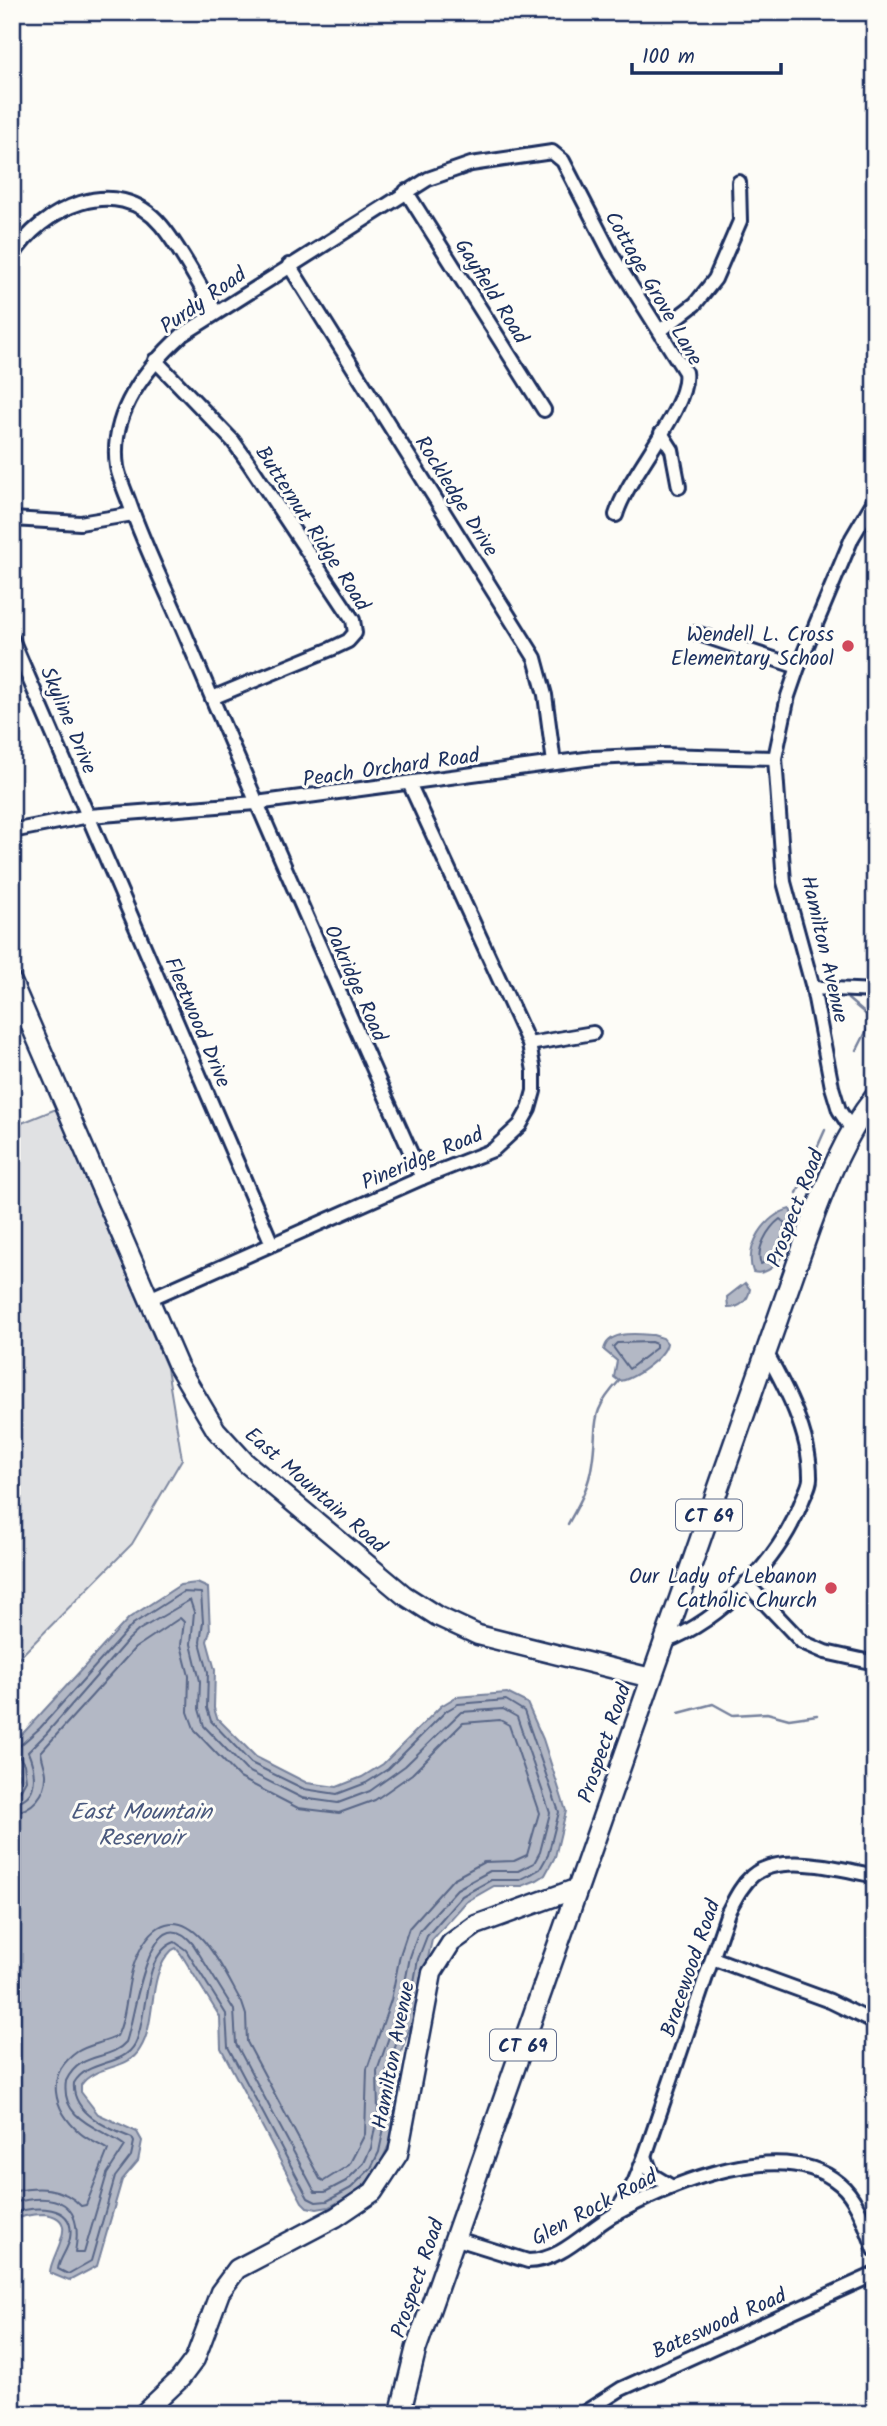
<svg xmlns="http://www.w3.org/2000/svg" width="887" height="2426" font-family="Kalam,sans-serif">
	<style>
		.green { fill: #e0e1e3; stroke: #7e88a0; stroke-width: 2 }
		.water { fill: #b3b8c5; stroke: #76819c; stroke-width: 2 }
		.lines { fill: none; stroke-linecap: round; stroke-linejoin: round }
		.shore { stroke: #586687; stroke-width: 2 }
		.stream { stroke: #76819c; stroke-width: 2.5 }
		.street-casing { stroke: #1b2f5e; stroke-width: 18 }
		.secondary-casing { stroke: #1b2f5e; stroke-width: 23 }
		.primary-casing { stroke: #1b2f5e; stroke-width: 24 }
		.street { stroke: #fdfcf7; stroke-width: 12 }
		.secondary { stroke: #fdfcf7; stroke-width: 18 }
		.primary { stroke: #fdfcf7; stroke-width: 19 }
		.poi-dot { fill: #d1495b; stroke: #fdfcf7; stroke-width: 2.5 }
		.labels { text-anchor: middle; stroke-width: 6; stroke-linejoin: round; paint-order: stroke }
		.shield { fill: #fdfcf7; stroke: #5f6c8c; stroke-width: 2 }
		.shield-label { font-size: 19px; font-weight: bold; fill: #1b2f5e }
		.street-label { font-size: 21px; fill: #1b2f5e; stroke: #fdfcf7 }
		.poi-label { font-size: 21px; fill: #1b2f5e; stroke: #fdfcf7; text-anchor: end }
		.water-label { font-size: 23px; font-style: italic; fill: #49587d; stroke: #fdfcf7 }
	</style>
	<rect width="100%" height="100%" fill="#fdfcf7"/>
	<filter id="ink" filterUnits="userSpaceOnUse"><feTurbulence type="fractalNoise" baseFrequency=".0143" numOctaves="2"/><feDisplacementMap in="SourceGraphic" scale="14" xChannelSelector="R" yChannelSelector="G"/><feConvolveMatrix kernelMatrix="1 2 1 2 8 2 1 2 1" color-interpolation-filters="sRGB"/></filter>
	<g filter="url(#ink)">
		<path class="green" d="M56,1109L167,1368L182,1459L132,1544L12,1665V1127Z"/>
		<g class="water">
			<path d="M790,1209C800,1229 780,1279 753,1272C744,1247 765,1215 790,1209Z"/>
			<path d="M745,1283L750,1289C748,1301 740,1308 728,1308L727,1297Z"/>
			<path d="M653,1335L663,1338L667,1343C665,1357 633,1380 619,1381L614,1377L617,1361L604,1350C608,1330 636,1334 653,1335Z"/>
			<path d="M197,1583L208,1588L210,1631L207,1641L215,1670L214,1708L217,1718L256,1757L307,1783L337,1787L362,1777L383,1764L441,1706L456,1697L507,1693L527,1703L543,1739L566,1811L555,1857L545,1875L537,1880L522,1886H494L466,1902L432,1940L417,2007L393,2075L394,2113L391,2140L377,2172L355,2194L329,2207L317,2209L307,2207L302,2202L221,2048L220,2017L181,1954L176,1948L172,1950C146,1976 158,2020 140,2049C128,2071 95,2064 81,2085V2092L98,2114L137,2132L142,2141L138,2161L122,2180L97,2266L69,2281L50,2273C49,2256 84,2218 44,2214C34,2214 21,2215 12,2222V1790L20,1775L12,1754L14,1743L129,1618L180,1585Z"/>
		</g>
		<g class="lines">
			<g class="shore">
				<path d="M780,1219L785,1223C782,1240 778,1258 761,1264C755,1250 768,1228 780,1219Z"/>
				<path d="M651,1342L656,1344V1348L629,1369L613,1347L617,1343Z"/>
				<path d="M12,1793L20,1791L26,1780L24,1764L15,1750L40,1728L133,1624L183,1592L201,1593L203,1622L200,1642L208,1672L207,1708L211,1721L251,1763L304,1789L337,1794L366,1783L388,1769L446,1711L458,1704L506,1700L524,1711L559,1812L548,1855L540,1869L533,1873L519,1880H491L462,1896L427,1936L418,1959L410,2005L386,2073L387,2113L379,2152L371,2168L351,2188L327,2201L316,2202L308,2198L228,2047L226,2014L186,1950L175,1942C141,1954 149,2017 135,2044C123,2067 88,2059 74,2083C71,2113 109,2129 132,2138L134,2142L131,2156L115,2177L91,2261L68,2274L58,2269C59,2259 68,2250 70,2238C76,2203 34,2206 12,2213"/>
				<path d="M12,1802C40,1800 36,1771 28,1752L46,1734L127,1641L139,1630L190,1600L194,1612L191,1644L200,1681L199,1709L204,1726L246,1770L302,1798L338,1803L370,1791L405,1766L461,1712L503,1709L517,1717L550,1813L540,1852L534,1863L518,1871H490L457,1889L419,1931L410,1957L401,2003L377,2071L378,2112L371,2148L364,2163L346,2181L325,2192H315L236,2044L234,2010L193,1944C148,1891 134,2024 126,2042C109,2062 81,2050 66,2081C60,2122 103,2128 125,2146L107,2174L84,2253H75C84,2203 58,2191 12,2203"/>
				<path d="M12,1812C32,1811 47,1794 46,1774C45,1766 42,1759 41,1752L135,1648L180,1618L184,1622L181,1645L189,1676L188,1712L195,1731L240,1778L298,1808L339,1813L375,1800L412,1774L463,1723L500,1720L509,1725L539,1813L527,1855L514,1861L484,1862L453,1879L409,1928L400,1955L391,2000L367,2069L365,2134L349,2165L324,2181L320,2179L247,2042L246,2015L242,2003C227,1978 197,1905 159,1927C145,1936 138,1952 133,1967C126,1989 127,2016 117,2036C105,2043 89,2044 77,2052C44,2075 53,2109 80,2133C88,2140 99,2144 108,2150L86,2205L81,2206C62,2186 38,2186 12,2192"/>
			</g>
			<g class="stream">
				<path d="M848,999L875,1022"/>
				<path d="M857,1050L871,1022"/>
				<path d="M797,1193L825,1130"/>
				<path d="M568,1524C579,1504 589,1487 592,1464C599,1421 587,1416 620,1380"/>
				<path d="M679,1713L713,1704L733,1715L767,1713L789,1719L817,1715"/>
			</g>
			<g class="street-casing">
				<g id="street">
					<path d="M406,191L544,410"/>
					<path d="M12,257C41,208 117,172 161,225C182,250 198,284 216,312"/>
					<path d="M289,265L535,658L545,695L554,763"/>
					<path d="M660,331L695,304L715,279L740,221L739,182"/>
					<path d="M155,360L233,441L248,462L353,620L355,633L348,641L331,649L212,698"/>
					<path d="M661,433L672,450L679,487"/>
					<path d="M12,519L80,523L133,514"/>
					<path d="M696,633L798,667"/>
					<path d="M12,639L272,1244"/>
					<path d="M12,831L89,816L256,803L593,758L661,755L775,758"/>
					<path d="M813,988L875,991"/>
					<path d="M529,1044L593,1033"/>
					<path d="M852,1130L839,1110L832,1087L813,988L784,882L775,758L788,696L798,667L852,538L875,499"/>
					<path d="M422,1178C344,1003 267,829 193,653C173,603 147,554 129,502C125,491 119,478 117,467C109,413 146,368 182,335L428,179L471,164L552,152L563,161L611,254L685,372C691,406 627,476 616,515"/>
					<path d="M149,1299L422,1178L493,1150L520,1125L529,1109L534,1091V1071L529,1044L410,785"/>
					<path d="M746,1583L802,1642L825,1652L875,1663"/>
					<path d="M664,1642C722,1620 780,1559 802,1501C805,1493 811,1484 810,1476C810,1433 786,1388 766,1352"/>
					<path d="M715,1959L830,2001L875,2023"/>
					<path d="M645,2156L652,2175L672,2187"/>
					<path d="M615,2214L634,2183L645,2156L728,1912C735,1899 741,1886 752,1876C780,1852 843,1869 875,1876"/>
					<path d="M454,2238L528,2261C563,2261 588,2228 617,2213C673,2183 783,2136 840,2184C858,2199 866,2228 875,2250"/>
					<path d="M582,2414L621,2389L875,2274"/>
				</g>
			</g>
			<g class="secondary-casing">
				<g id="secondary">
					<path d="M12,982L178,1366L216,1430L246,1463L404,1595L437,1616L478,1635L651,1678"/>
					<path d="M143,2414L180,2379L195,2359L220,2292L237,2269L336,2217L373,2192L398,2154L432,1973L451,1943L476,1925L578,1888"/>
				</g>
			</g>
			<g class="primary-casing">
				<path id="primary" d="M400,2414L416,2349L810,1227C827,1181 844,1136 875,1097"/>
			</g>
			<use href="#street" class="street"/>
			<use href="#secondary" class="secondary"/>
			<use href="#primary" class="primary"/>
		</g>
	</g>
	<g class="poi-dot">
		<circle cx="848" cy="646" r="7"/>
		<circle cx="831" cy="1588" r="7"/>
	</g>
	<g class="labels">
		<g class="shield">
			<rect x="676" y="1499.5" width="66" height="31" rx="5"/>
			<rect x="490" y="2029.5" width="66" height="31" rx="5"/>
		</g>
		<g class="shield-label">
			<text x="709" y="1522">CT 69</text>
			<text x="523" y="2052">CT 69</text>
		</g>
		<g class="street-label">
			<text transform="translate(654 288) rotate(60)" y="7">Cottage Grove Lane</text>
			<text transform="translate(492 291) rotate(58)" y="7">Gayfield Road</text>
			<text transform="translate(203 300) rotate(-35)" y="7">Purdy Road</text>
			<text transform="translate(457 496) rotate(58)" y="7">Rockledge Drive</text>
			<text transform="translate(313 528) rotate(57)" y="7">Butternut Ridge Road</text>
			<text transform="translate(69 720) rotate(67)" y="7">Skyline Drive</text>
			<text transform="translate(391 767) rotate(-8)" y="7">Peach Orchard Road</text>
			<text transform="translate(825 949) rotate(77)" y="7">Hamilton Avenue</text>
			<text transform="translate(356 983) rotate(66)" y="7">Oakridge Road</text>
			<text transform="translate(198 1022) rotate(67)" y="7">Fleetwood Drive</text>
			<text transform="translate(422 1158) rotate(-23)" y="7">Pineridge Road</text>
			<text transform="translate(795 1208) rotate(-69)" y="7">Prospect Road</text>
			<text transform="translate(316 1490) rotate(41)" y="7">East Mountain Road</text>
			<text transform="translate(604 1743) rotate(-71)" y="7">Prospect Road</text>
			<text transform="translate(690 1968) rotate(-71)" y="7">Bracewood Road</text>
			<text transform="translate(393 2055) rotate(-79)" y="7">Hamilton Avenue</text>
			<text transform="translate(594 2207) rotate(-28)" y="7">Glen Rock Road</text>
			<text transform="translate(417 2278) rotate(-71)" y="7">Prospect Road</text>
			<text transform="translate(719 2323) rotate(-24)" y="7">Bateswood Road</text>
		</g>
		<g class="poi-label">
			<text x="834" y="641">Wendell L. Cross<tspan x="834" dy="24">Elementary School</tspan></text>
			<text x="817" y="1583">Our Lady of Lebanon<tspan x="817" dy="24">Catholic Church</tspan></text>
		</g>
		<g class="water-label">
			<text x="141" y="1819">East Mountain<tspan x="141" dy="26">Reservoir</tspan></text>
		</g>
	</g>
	<rect width="887" height="2426" fill="none" stroke="#fdfcf7" stroke-width="42"/>
	<rect x="21" y="21" width="845" height="2384" fill="none" stroke="#1b2f5e" stroke-width="2.5" filter="url(#ink)"/>
	<path d="M632 63v10h149v-10" fill="none" stroke="#1b2f5e" stroke-width="3.5"/>
	<text x="642" y="63" font-size="21" fill="#1b2f5e" stroke="#fdfcf7" stroke-width="5" paint-order="stroke">100 m</text>
</svg>
